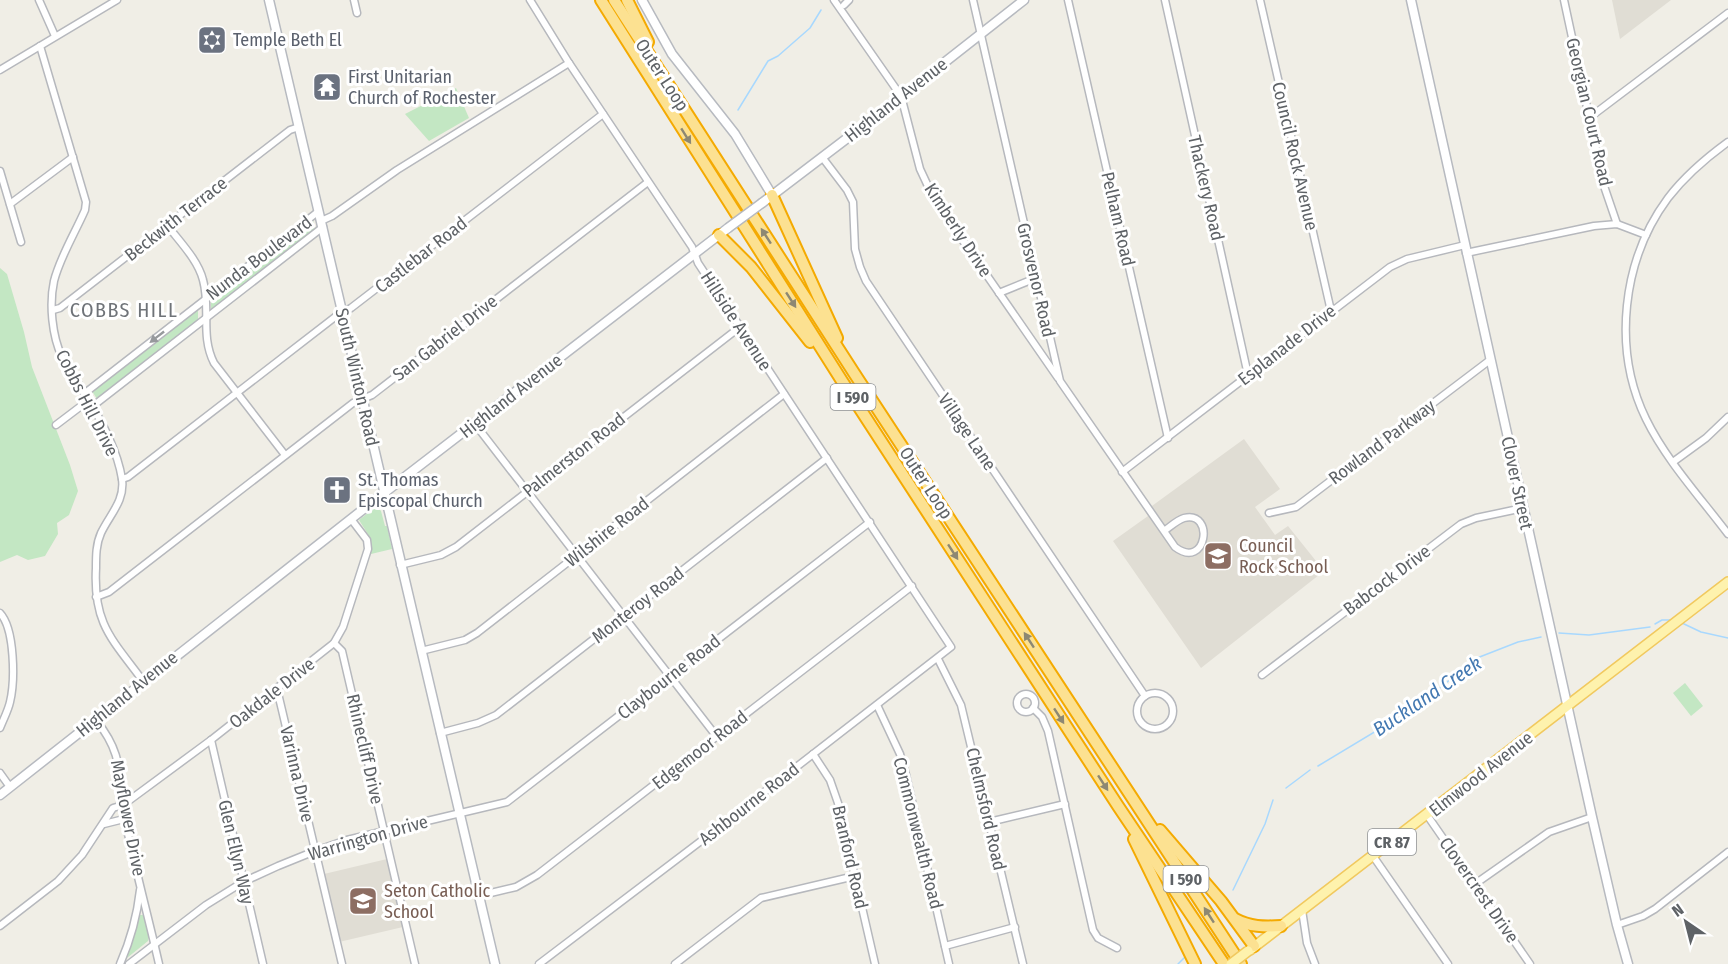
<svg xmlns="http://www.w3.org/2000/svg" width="1728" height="964" font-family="'Fira Sans Condensed',sans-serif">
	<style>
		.education { fill: #e0ddd4 }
		.green { fill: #c3e7c3 }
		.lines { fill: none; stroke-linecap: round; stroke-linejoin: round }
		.stream { stroke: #a8d8fe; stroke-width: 1.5 }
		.street-casing { stroke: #b6b8bd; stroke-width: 9 }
		.secondary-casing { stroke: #b7bac0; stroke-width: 11 }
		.primary-casing { stroke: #f1c95f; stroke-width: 12 }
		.highway-casing { stroke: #f4aa02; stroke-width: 14 }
		.street { stroke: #fff; stroke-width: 6 }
		.secondary { stroke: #fff; stroke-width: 8 }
		.primary { stroke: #fef2ad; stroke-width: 9 }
		.highway { stroke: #fce191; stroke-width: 10 }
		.secondary-bridge-casing { stroke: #b7bac0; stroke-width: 11; stroke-linecap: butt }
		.primary-bridge-casing { stroke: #f1c95f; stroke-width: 12; stroke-linecap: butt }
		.secondary-bridge { stroke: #fff; stroke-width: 8 }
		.primary-bridge { stroke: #fef2ad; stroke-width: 9 }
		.oneway { fill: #8d8873 }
		.oneway2 { fill: #96999c }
		.labels { text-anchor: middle; stroke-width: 6; stroke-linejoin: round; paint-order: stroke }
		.shield { fill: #fff; stroke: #8e9194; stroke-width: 1.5 }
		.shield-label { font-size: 16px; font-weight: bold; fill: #5e6266 }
		.worship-label { font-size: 18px; fill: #5b616d; stroke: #fff; text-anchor: start }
		.street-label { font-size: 18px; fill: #5e6266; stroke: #fff }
		.education-label { font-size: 18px; fill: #785e54; stroke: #fff; text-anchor: start }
		.neighbourhood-label { font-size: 20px; letter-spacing: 1.5px; fill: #6f7378; stroke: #fff }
		.water-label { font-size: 20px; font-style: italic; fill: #4378b1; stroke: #fff }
	</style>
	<rect width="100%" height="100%" fill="#f0eee6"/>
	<g class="education">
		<path d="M1612,0H1671L1620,39Z"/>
		<path d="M1244,439L1280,489L1255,507L1275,535L1288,526L1324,571L1201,668L1113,541L1148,516L1145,511Z"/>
		<path d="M387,859L403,927L339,942L324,874Z"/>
	</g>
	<g class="green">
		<path d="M456,88L469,118L429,141L405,114Z"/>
		<path d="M313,220L315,231L211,310V297Z"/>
		<path d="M0,268L7,274L24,332L32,367L70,465L78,491L69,515L57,523L58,534L45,556L28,560L17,555L0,562Z"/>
		<path d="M198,307V321L97,399L92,391Z"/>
		<path d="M377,506L381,511L385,526H387L392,549L371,554V539L359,520Z"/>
		<path d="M1685,683L1703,706L1691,716L1673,693Z"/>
		<path d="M140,915H144L149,934L148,941L127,958Z"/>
	</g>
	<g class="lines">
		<g class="stream">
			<path d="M738,110L768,61L778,56L810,28L821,10"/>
			<path d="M1682,623L1701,632L1728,638"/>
			<path d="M1655,624L1662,620H1671"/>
			<path d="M1559,633L1589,635L1650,627"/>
			<path d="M1318,766L1416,707L1477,658L1518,642L1541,637"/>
			<path d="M1286,788L1310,770"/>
			<path d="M1233,890L1265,824L1273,800"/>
			<path d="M1178,964L1185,957"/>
		</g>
		<g class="street-casing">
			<g id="street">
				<path d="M39,0L55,36"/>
				<path d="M354,0L357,13"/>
				<path d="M530,0L569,63L692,247L698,263L951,647L701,841L539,964"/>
				<path d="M834,0L901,96L920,169L934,199L1058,378"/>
				<path d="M973,0L1060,381L1175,547C1207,571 1215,510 1184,518C1177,520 1170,527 1164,531"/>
				<path d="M1068,0L1168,438"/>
				<path d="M1165,0L1248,375"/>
				<path d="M1260,0L1331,311"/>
				<path d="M1564,0L1604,186L1617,224"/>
				<path d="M844,5L849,0"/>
				<path d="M40,46L86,202L85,210C75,233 60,257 54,281C49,304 52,336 62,357C67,368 75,377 81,388C98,414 117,447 122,479C125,501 110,514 101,533C96,544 96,556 96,568C93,624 112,639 143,681"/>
				<path d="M0,70L117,0"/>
				<path d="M1589,118L1728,13"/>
				<path d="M1728,142C1706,158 1685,176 1668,198C1622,260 1612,349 1646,419C1666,460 1700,497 1728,534"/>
				<path d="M822,157L847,190L853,202L855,249L860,267L866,281L1145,696"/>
				<path d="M0,171L21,242"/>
				<path d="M10,204L73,157"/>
				<path d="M321,221L332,216L397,170L569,63"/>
				<path d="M167,225C180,242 198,260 203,280C211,309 200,335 214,363L285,455"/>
				<path d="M1466,253L1594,226L1617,224L1646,235"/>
				<path d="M999,293L1036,278"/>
				<path d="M53,310L60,308L290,130L299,127"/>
				<path d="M85,393L319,211"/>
				<path d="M93,406L323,227"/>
				<path d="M475,424L717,737"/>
				<path d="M56,425L89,400"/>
				<path d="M1673,462L1706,438L1728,417"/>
				<path d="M1122,472L1390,267L1407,259L1465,245"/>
				<path d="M122,479L128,477L335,317L351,308L603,114"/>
				<path d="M1269,513L1296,507L1490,360"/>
				<path d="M400,565L441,555L456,547L740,327"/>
				<path d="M96,597L109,592L353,403L372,395L648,182"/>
				<path d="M0,613C15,629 15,681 10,702C8,711 3,720 0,728"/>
				<path d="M334,643L342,651L415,964"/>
				<path d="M421,651L465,640L477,633L784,394"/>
				<path d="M938,659L961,705L1023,964"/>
				<path d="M1262,675L1461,524L1476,518L1523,508"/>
				<path d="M277,689L342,964"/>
				<circle cx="1155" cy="711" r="18"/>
				<circle cx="1026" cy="703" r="9"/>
				<path d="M877,705L900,754L906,775L949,964"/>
				<path d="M1033,708L1042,717L1048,731L1093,930L1098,938L1117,948"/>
				<path d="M96,720C127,759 116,777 125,820C135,868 148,916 159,964"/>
				<path d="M440,733L478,723L496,715L827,458"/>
				<path d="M211,740L263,964"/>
				<path d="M813,754L830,780L838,803L875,964"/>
				<path d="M0,773L10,787"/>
				<path d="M1427,815L1530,964"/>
				<path d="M989,822L1065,804"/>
				<path d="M104,824L124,819"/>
				<path d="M1373,856L1448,964"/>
				<path d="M1475,884L1549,832L1592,817"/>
				<path d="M478,896L516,887L537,875L912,586"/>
				<path d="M1302,910L1307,943L1315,964"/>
				<path d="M1617,925L1643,916L1655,909L1728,852"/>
				<path d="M0,926L58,881L82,855L113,808L123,805L211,740L334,643L343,627L368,549L367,540L351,519"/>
				<path d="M945,946L1015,927"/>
				<path d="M120,964C131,939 137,917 140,890"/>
				<path d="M129,964L206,905L243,882L278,866L315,851L347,840L507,802L870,522"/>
				<path d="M675,964L761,898L855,876"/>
			</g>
		</g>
		<g class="secondary-casing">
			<g id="secondary">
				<path d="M269,0L495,964"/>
				<path d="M642,0L672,54L735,134L772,195"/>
				<path d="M1411,0L1592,817L1617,925L1628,964"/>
				<path d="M762,203L875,117L1024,0"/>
				<path d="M0,795L384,493L728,228"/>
			</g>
		</g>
		<g class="primary-casing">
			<path id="primary" d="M1250,950L1728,582"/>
		</g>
		<g class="highway-casing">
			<g id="highway">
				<path d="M601,0L842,381L1118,806L1224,964"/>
				<path d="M614,0L854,373L1241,964"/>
				<path d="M627,0L648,42"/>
				<path d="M772,195L837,338"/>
				<path d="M719,235L751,267L810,342"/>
				<path d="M1160,830L1221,901L1254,946"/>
				<path d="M1134,839L1195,964"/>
				<path d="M1235,919C1250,927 1264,927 1281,926"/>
			</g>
		</g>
		<use href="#street" class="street"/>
		<use href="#secondary" class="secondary"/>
		<use href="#primary" class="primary"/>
		<use href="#highway" class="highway"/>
		<g class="secondary-bridge-casing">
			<path id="secondary-bridge" d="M728,228L762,203"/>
		</g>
		<g class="primary-bridge-casing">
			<path id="primary-bridge" d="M1231,964L1248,951"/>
		</g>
		<use href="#secondary-bridge" class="secondary-bridge"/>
		<use href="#primary-bridge" class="primary-bridge"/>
	</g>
	<defs><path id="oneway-solid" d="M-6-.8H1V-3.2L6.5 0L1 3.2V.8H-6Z" transform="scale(1.5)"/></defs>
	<g class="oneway">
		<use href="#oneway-solid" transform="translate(686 136) rotate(58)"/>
		<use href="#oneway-solid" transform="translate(766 236) rotate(-123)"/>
		<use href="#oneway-solid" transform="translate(791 300) rotate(57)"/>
		<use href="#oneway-solid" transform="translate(953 552) rotate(57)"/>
		<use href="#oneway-solid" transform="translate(1029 640) rotate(-123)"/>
		<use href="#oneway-solid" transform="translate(1059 716) rotate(57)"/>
		<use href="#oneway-solid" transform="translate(1103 783) rotate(57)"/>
		<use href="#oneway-solid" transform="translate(1209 915) rotate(-123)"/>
	</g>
	<use class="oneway2" href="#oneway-solid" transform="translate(157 337) rotate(142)"/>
	<defs>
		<g id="synagogue-square" transform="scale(1.5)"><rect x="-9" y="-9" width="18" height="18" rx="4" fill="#6b7280" stroke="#fff"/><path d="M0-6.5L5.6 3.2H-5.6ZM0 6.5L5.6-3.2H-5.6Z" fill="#fff"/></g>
		<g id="temple-square" transform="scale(1.5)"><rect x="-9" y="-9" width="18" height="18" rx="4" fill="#6b7280" stroke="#fff"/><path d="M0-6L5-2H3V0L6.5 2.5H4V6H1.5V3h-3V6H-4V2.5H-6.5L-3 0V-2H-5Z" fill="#fff"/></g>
		<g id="church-square" transform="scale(1.5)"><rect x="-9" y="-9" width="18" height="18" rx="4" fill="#6b7280" stroke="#fff"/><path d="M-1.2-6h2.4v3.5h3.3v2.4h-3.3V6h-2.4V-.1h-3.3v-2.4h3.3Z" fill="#fff"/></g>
		<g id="school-square" transform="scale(1.5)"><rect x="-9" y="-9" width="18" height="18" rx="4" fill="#8d6e63" stroke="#fff"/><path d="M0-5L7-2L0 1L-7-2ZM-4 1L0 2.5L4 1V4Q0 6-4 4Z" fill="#fff"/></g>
	</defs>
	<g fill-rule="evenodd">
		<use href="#synagogue-square" x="212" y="40"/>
		<use href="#temple-square" x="327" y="87"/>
		<use href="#church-square" x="337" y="490"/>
		<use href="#school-square" x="1218" y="556"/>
		<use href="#school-square" x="363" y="901"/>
	</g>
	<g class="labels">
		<g class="shield">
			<rect x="830.5" y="384" width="45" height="26" rx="4.5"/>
			<rect x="1368" y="829" width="48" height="26" rx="4.5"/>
			<rect x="1163.5" y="866" width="45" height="26" rx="4.5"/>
		</g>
		<g class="shield-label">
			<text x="853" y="403">I 590</text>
			<text x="1392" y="848">CR 87</text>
			<text x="1186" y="885">I 590</text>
		</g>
		<g class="worship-label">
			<text x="233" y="46">Temple Beth El</text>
			<text x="348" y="83">First Unitarian<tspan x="348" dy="21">Church of Rochester</tspan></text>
			<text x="358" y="486">St. Thomas<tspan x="358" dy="21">Episcopal Church</tspan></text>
		</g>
		<g class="street-label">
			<text transform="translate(662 75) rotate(57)" y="6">Outer Loop</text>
			<text transform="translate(896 100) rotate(-38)" y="6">Highland Avenue</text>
			<text transform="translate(1589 112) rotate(77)" y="6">Georgian Court Road</text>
			<text transform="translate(1295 156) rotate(77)" y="6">Council Rock Avenue</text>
			<text transform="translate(1206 188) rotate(77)" y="6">Thackery Road</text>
			<text transform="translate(176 219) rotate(-38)" y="6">Beckwith Terrace</text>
			<text transform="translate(1118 219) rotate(77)" y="6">Pelham Road</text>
			<text transform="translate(958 230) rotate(57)" y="6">Kimberly Drive</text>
			<text transform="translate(421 255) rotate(-38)" y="6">Castlebar Road</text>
			<text transform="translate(259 258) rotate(-37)" y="6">Nunda Boulevard</text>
			<text transform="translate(1036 280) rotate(77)" y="6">Grosvenor Road</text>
			<text transform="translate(736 321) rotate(57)" y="6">Hillside Avenue</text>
			<text transform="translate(445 338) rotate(-38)" y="6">San Gabriel Drive</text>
			<text transform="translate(1287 345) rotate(-38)" y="6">Esplanade Drive</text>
			<text transform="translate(357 377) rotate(77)" y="6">South Winton Road</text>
			<text transform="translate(511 396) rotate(-38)" y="6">Highland Avenue</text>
			<text transform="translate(87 403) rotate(63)" y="6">Cobbs Hill Drive</text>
			<text transform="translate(967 432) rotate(56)" y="6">Village Lane</text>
			<text transform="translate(1382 442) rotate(-37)" y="6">Rowland Parkway</text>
			<text transform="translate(574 455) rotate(-38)" y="6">Palmerston Road</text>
			<text transform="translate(926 483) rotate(57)" y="6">Outer Loop</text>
			<text transform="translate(1517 483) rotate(78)" y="6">Clover Street</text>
			<text transform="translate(607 532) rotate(-38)" y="6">Wilshire Road</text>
			<text transform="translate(1387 580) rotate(-37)" y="6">Babcock Drive</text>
			<text transform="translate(638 605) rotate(-38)" y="6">Monteroy Road</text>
			<text transform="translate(669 677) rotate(-38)" y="6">Claybourne Road</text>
			<text transform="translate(272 693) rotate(-38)" y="6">Oakdale Drive</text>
			<text transform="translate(127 694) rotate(-39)" y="6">Highland Avenue</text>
			<text transform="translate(365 749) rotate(77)" y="6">Rhinecliff Drive</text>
			<text transform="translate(700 750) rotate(-38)" y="6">Edgemoor Road</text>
			<text transform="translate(297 774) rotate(77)" y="6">Varinna Drive</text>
			<text transform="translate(1481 774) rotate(-38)" y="6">Elmwood Avenue</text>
			<text transform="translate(749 804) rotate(-38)" y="6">Ashbourne Road</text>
			<text transform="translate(986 809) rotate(77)" y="6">Chelmsford Road</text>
			<text transform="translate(128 818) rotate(79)" y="6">Mayflower Drive</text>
			<text transform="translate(918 833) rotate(76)" y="6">Commonwealth Road</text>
			<text transform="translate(368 838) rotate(-16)" y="6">Warrington Drive</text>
			<text transform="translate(236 852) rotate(77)" y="6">Glen Ellyn Way</text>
			<text transform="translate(850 857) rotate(77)" y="6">Branford Road</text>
			<text transform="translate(1479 890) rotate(55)" y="6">Clovercrest Drive</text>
		</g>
		<g class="education-label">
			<text x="1239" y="552">Council<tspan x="1239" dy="21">Rock School</tspan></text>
			<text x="384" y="897">Seton Catholic<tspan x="384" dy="21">School</tspan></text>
		</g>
		<g class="neighbourhood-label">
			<text x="124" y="317">COBBS HILL</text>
		</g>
		<g class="water-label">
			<text transform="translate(1427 696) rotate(-34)" y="7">Buckland Creek</text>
		</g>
	</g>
	<g transform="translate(1686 922) rotate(325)" stroke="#ffffff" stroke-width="4.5" paint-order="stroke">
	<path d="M0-4.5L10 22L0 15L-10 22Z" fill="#5e6266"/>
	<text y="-9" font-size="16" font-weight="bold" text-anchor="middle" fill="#5e6266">N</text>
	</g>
</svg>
